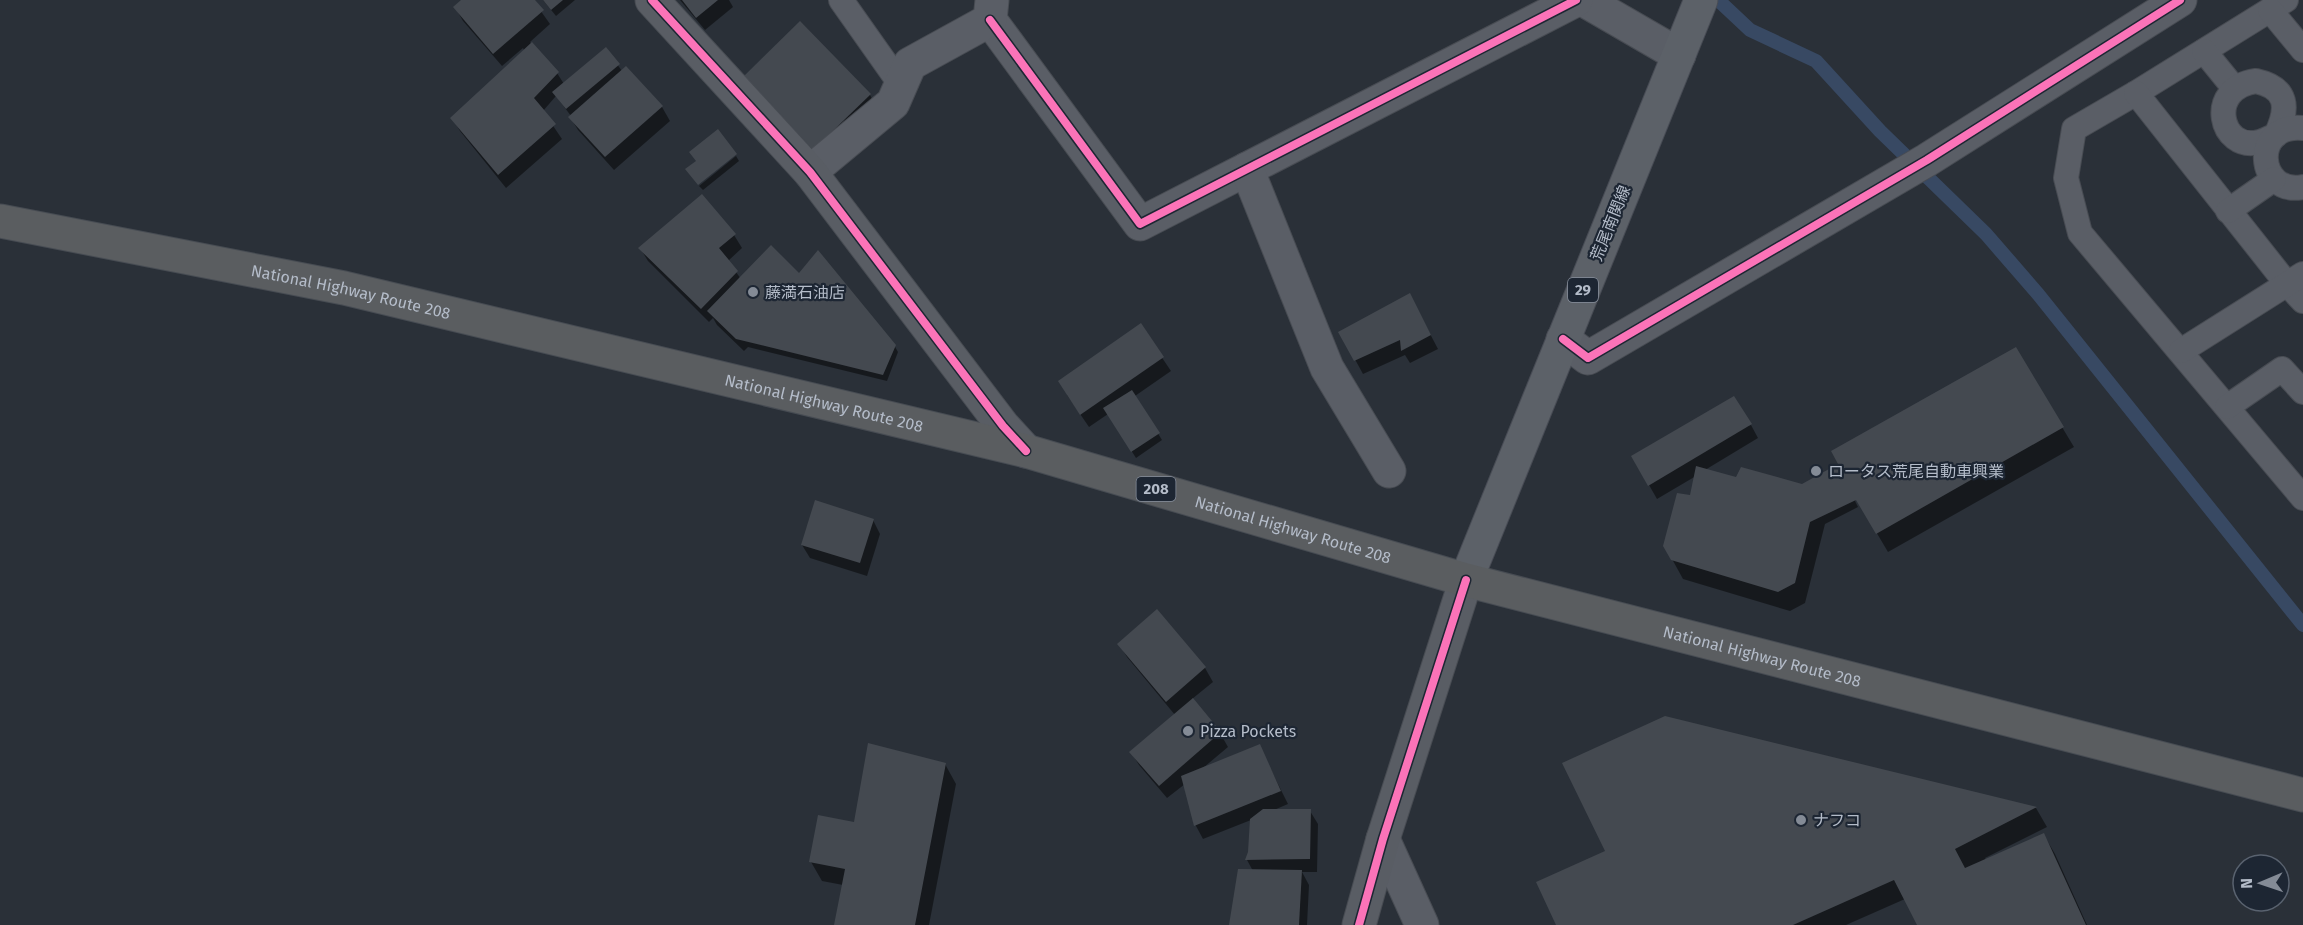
<svg xmlns="http://www.w3.org/2000/svg" width="2303" height="925" viewBox="0 0 2303 925" font-family="'Fira Sans','Noto Sans JP',sans-serif">
  <style>
    .shadow { fill: #0007 }
    .lines { fill: none; stroke-linecap: round; stroke-linejoin: round }
    .stream { stroke: #384963; stroke-width: 14 }
    .building { fill: #444950 }
    .lane-casing { stroke: #484c53; stroke-width: 26 }
    .street-casing { stroke: #484c53; stroke-width: 35 }
    .secondary-casing { stroke: #484c53; stroke-width: 35 }
    .primary-casing { stroke: #484c55; stroke-width: 35 }
    .highway-casing { stroke: #474c53; stroke-width: 35 }
    .lane { stroke: #5a5e66; stroke-width: 24 }
    .street { stroke: #5a5e66; stroke-width: 33 }
    .secondary { stroke: #595d64; stroke-width: 33 }
    .primary { stroke: #5c6168; stroke-width: 33 }
    .highway { stroke: #5a5d60; stroke-width: 33 }
    .cycleway-casing { stroke: #1d2633; stroke-width: 11 }
    .cycleway { stroke: #fb73b8; stroke-width: 8 }
    .poi-dot { fill: #848b96; stroke: #1d2633; stroke-width: 2 }
    .labels { text-anchor: middle; stroke-width: 4.5; stroke-linejoin: round; paint-order: stroke }
    .shield { fill: #1d2633; stroke: #878f9c; stroke-width: 1.5 }
    .shield-label { font-size: 15px; font-weight: bold; fill: #b4bcc9 }
    .street-label { font-size: 16px; fill: #b4bcc9; stroke: #1d2633 }
    .poi-label { font-size: 16px; fill: #b4bcc9; stroke: #1d2633; text-anchor: start }
  </style>
  <rect width="100%" height="100%" fill="#2a3038"/>
  <g class="shadow">
    <path d="M 463,0 L 533,0 L 550,24 L 530,42 L 557,73 L 564,84 L 606,49 L 622,71 L 626,68 L 662,107 L 670,121 L 614,170 L 578,130 L 570,117 L 571,116 L 556,96 L 543,111 L 562,139 L 506,188 L 460,131 L 452,118 L 524,50 L 523,48 L 502,66 L 463,21 L 455,7 Z"/>
    <path d="M 543,0 L 575,0 L 556,16 Z"/>
    <path d="M 680,0 L 729,0 L 733,7 L 705,30 Z"/>
    <path d="M 753,90 L 870,95 L 877,108 L 822,162 Z"/>
    <path d="M 736,156 L 739,161 L 703,190 L 699,186 Z"/>
    <path d="M 734,235 L 742,248 L 728,261 L 741,279 L 798,274 L 894,345 L 898,352 L 887,381 L 748,347 L 744,351 L 717,325 L 713,318 L 709,322 L 648,261 L 640,248 Z"/>
    <path d="M 1417,309 L 1438,349 L 1410,363 L 1405,355 L 1363,374 L 1340,332 Z"/>
    <path d="M 1140,325 L 1171,371 L 1135,396 L 1162,440 L 1136,458 L 1108,414 L 1089,427 L 1067,395 Z"/>
    <path d="M 2015,349 L 2074,447 L 1888,552 L 1840,471 L 1858,507 L 1825,524 L 1805,603 L 1790,611 L 1683,579 L 1672,559 L 1696,476 L 1657,499 L 1633,457 L 1751,425 L 1758,438 L 1705,470 L 1737,479 L 1803,486 L 1840,465 Z"/>
    <path d="M 873,520 L 880,534 L 867,576 L 810,558 L 802,545 Z"/>
    <path d="M 1157,612 L 1205,668 L 1213,682 L 1192,699 L 1220,733 L 1228,747 L 1203,768 L 1259,746 L 1288,804 L 1274,810 L 1310,811 L 1318,824 L 1317,872 L 1302,872 L 1309,885 L 1307,925 L 1231,925 L 1253,871 L 1247,860 L 1249,852 L 1251,820 L 1203,839 L 1196,826 L 1185,784 L 1167,798 L 1139,765 L 1131,752 L 1175,715 L 1127,657 L 1119,644 Z"/>
    <path d="M 1665,718 L 2036,808 L 2047,827 L 1985,858 L 1986,860 L 2044,835 L 2055,854 L 2087,925 L 1918,925 L 1905,899 L 1846,925 L 1558,925 L 1608,852 Z"/>
    <path d="M 945,764 L 956,784 L 929,925 L 835,925 L 843,885 L 822,881 L 811,862 L 855,823 Z"/>
  </g>
  <g class="lines">
    <path class="stream" d="M 1718,0 L 1750,30 L 1816,61 L 1880,131 L 1986,234 L 2038,294 L 2303,625"/>
  </g>
  <g class="building">
    <path d="M 461,0 L 535,0 L 544,10 L 493,54 L 453,7 Z"/>
    <path d="M 543,0 L 563,0 L 551,10 Z"/>
    <path d="M 682,0 L 718,0 L 696,18 Z"/>
    <path d="M 800,21 L 871,94 L 813,150 L 743,77 Z"/>
    <path d="M 532,42 L 559,72 L 534,98 L 556,124 L 498,175 L 450,118 Z"/>
    <path d="M 606,47 L 620,64 L 566,109 L 552,92 Z"/>
    <path d="M 626,66 L 663,106 L 605,157 L 568,117 Z"/>
    <path d="M 718,129 L 737,154 L 698,185 L 685,169 L 696,161 L 689,152 Z"/>
    <path d="M 702,194 L 736,234 L 719,248 L 738,271 L 701,309 L 638,248 Z"/>
    <path d="M 771,245 L 799,273 L 818,250 L 896,345 L 883,375 L 736,339 L 707,311 Z"/>
    <path d="M 1410,293 L 1431,335 L 1401,351 L 1400,340 L 1354,361 L 1338,332 Z"/>
    <path d="M 1141,323 L 1164,357 L 1080,415 L 1058,381 Z"/>
    <path d="M 2016,347 L 2064,427 L 1876,534 L 1856,500 L 1810,522 L 1795,583 L 1778,592 L 1671,560 L 1663,546 L 1677,493 L 1690,495 L 1696,466 L 1736,477 L 1741,467 L 1802,484 L 1838,464 L 1831,451 Z"/>
    <path d="M 1132,390 L 1160,433 L 1131,452 L 1103,408 Z"/>
    <path d="M 1734,396 L 1752,424 L 1648,486 L 1631,456 Z"/>
    <path d="M 815,500 L 874,519 L 860,563 L 801,545 Z"/>
    <path d="M 1157,609 L 1206,667 L 1166,702 L 1117,644 Z"/>
    <path d="M 1193,698 L 1221,732 L 1159,786 L 1129,752 Z"/>
    <path d="M 1665,716 L 2037,807 L 1955,849 L 1965,868 L 2044,833 L 2086,925 L 1917,925 L 1894,880 L 1793,925 L 1556,925 L 1536,882 L 1605,851 L 1562,763 Z"/>
    <path d="M 868,743 L 946,763 L 915,925 L 834,925 L 845,869 L 809,862 L 818,815 L 854,822 Z"/>
    <path d="M 1260,744 L 1281,791 L 1194,826 L 1181,776 Z"/>
    <path d="M 1263,809 L 1311,809 L 1310,859 L 1245,860 L 1248,852 L 1250,819 Z"/>
    <path d="M 1238,869 L 1302,870 L 1299,925 L 1229,925 Z"/>
  </g>
  <g class="lines">
    <defs>
      <g id="lane">
        <path d="M 841,0 L 901,85"/>
        <path d="M 2286,0 L 2136,93 L 2074,129 L 2066,178 L 2080,233 L 2303,498"/>
        <path d="M 2270,10 L 2303,50"/>
        <path d="M 2204,51 L 2234,88"/>
        <path d="M 2256,81 C 2288,88 2289,108 2276,135 C 2271,137 2265,141 2259,142 C 2220,152 2205,88 2256,81 Z"/>
        <path d="M 2136,93 L 2287,284 L 2303,301"/>
        <path d="M 2303,128 C 2250,123 2257,196 2303,187"/>
        <path d="M 2228,211 L 2274,179"/>
        <path d="M 2181,351 L 2303,274"/>
        <path d="M 2227,407 L 2282,369 L 2303,392"/>
      </g>
      <g id="street">
        <path d="M 1584,0 L 1679,55"/>
        <path d="M 990,20 L 1140,224 L 1576,0"/>
        <path d="M 1247,169 L 1327,368 L 1389,471"/>
        <path d="M 810,172 L 893,103 L 910,64 L 990,20 L 992,0"/>
        <path d="M 1563,339 L 1588,358 L 1927,160 L 2180,0"/>
        <path d="M 1383,839 L 1422,925"/>
      </g>
      <g id="secondary">
        <path d="M 652,0 L 810,172 L 1003,426 L 1026,451"/>
        <path d="M 1359,925 L 1383,839 L 1466,580"/>
      </g>
      <path id="primary" d="M 1466,580 L 1701,0"/>
      <g id="highway">
        <path id="s1" d="M 0,221 L 344,288 L 1026,451 L 1466,580 L 2303,795"/>
      </g>
    </defs>
    <use href="#lane" class="lane-casing"/>
    <use href="#street" class="street-casing"/>
    <use href="#secondary" class="secondary-casing"/>
    <use href="#primary" class="primary-casing"/>
    <use href="#highway" class="highway-casing"/>
    <use href="#lane" class="lane"/>
    <use href="#street" class="street"/>
    <use href="#secondary" class="secondary"/>
    <use href="#primary" class="primary"/>
    <use href="#highway" class="highway"/>
    <defs>
      <g id="cycleway">
        <path d="M 652,0 L 810,172 L 1003,426 L 1026,451"/>
        <path d="M 990,20 L 1140,224 L 1576,0"/>
        <path d="M 1563,339 L 1588,358 L 1927,160 L 2180,0"/>
        <path d="M 1359,925 L 1383,839 L 1466,580"/>
      </g>
    </defs>
    <use href="#cycleway" class="cycleway-casing"/>
    <use href="#cycleway" class="cycleway"/>
  </g>
  <g class="poi-dot">
    <circle cx="753" cy="292" r="6"/>
    <circle cx="1816" cy="471" r="6"/>
    <circle cx="1188" cy="731" r="6"/>
    <circle cx="1801" cy="820" r="6"/>
  </g>
  <g class="labels">
    <g class="shield">
      <rect x="1568" y="278" width="30" height="24" rx="4.5"/>
      <rect x="1136.5" y="477" width="39" height="24" rx="4.5"/>
    </g>
    <g class="shield-label">
      <text x="1583" y="295">29</text>
      <text x="1156" y="494">208</text>
    </g>
    <g class="street-label">
      <text transform="translate(1610 223) rotate(-68)" y="6">荒尾南関線</text>
      <text dy="6" stroke="none"><textPath href="#s1" startOffset="358">National Highway Route 208</textPath></text>
      <text dy="6" stroke="none"><textPath href="#s1" startOffset="844">National Highway Route 208</textPath></text>
      <text dy="6" stroke="none"><textPath href="#s1" startOffset="1330">National Highway Route 208</textPath></text>
      <text dy="6" stroke="none"><textPath href="#s1" startOffset="1816">National Highway Route 208</textPath></text>
    </g>
    <g class="poi-label">
      <text x="765" y="298">藤満石油店</text>
      <text x="1828" y="477">ロータス荒尾自動車興業</text>
      <text x="1200" y="737">Pizza Pockets</text>
      <text x="1813" y="826">ナフコ</text>
    </g>
  </g>
  <g transform="translate(2261 883) rotate(268)"><circle r="28" fill="#1d2633" stroke="#59626f" stroke-width="1.5"/>
  <path d="M0-4.5L10 22L0 15L-10 22Z" fill="#848b96"/>
  <text y="-9" font-size="16" font-weight="bold" text-anchor="middle" fill="#b4bcc9">N</text>
  </g>
</svg>
